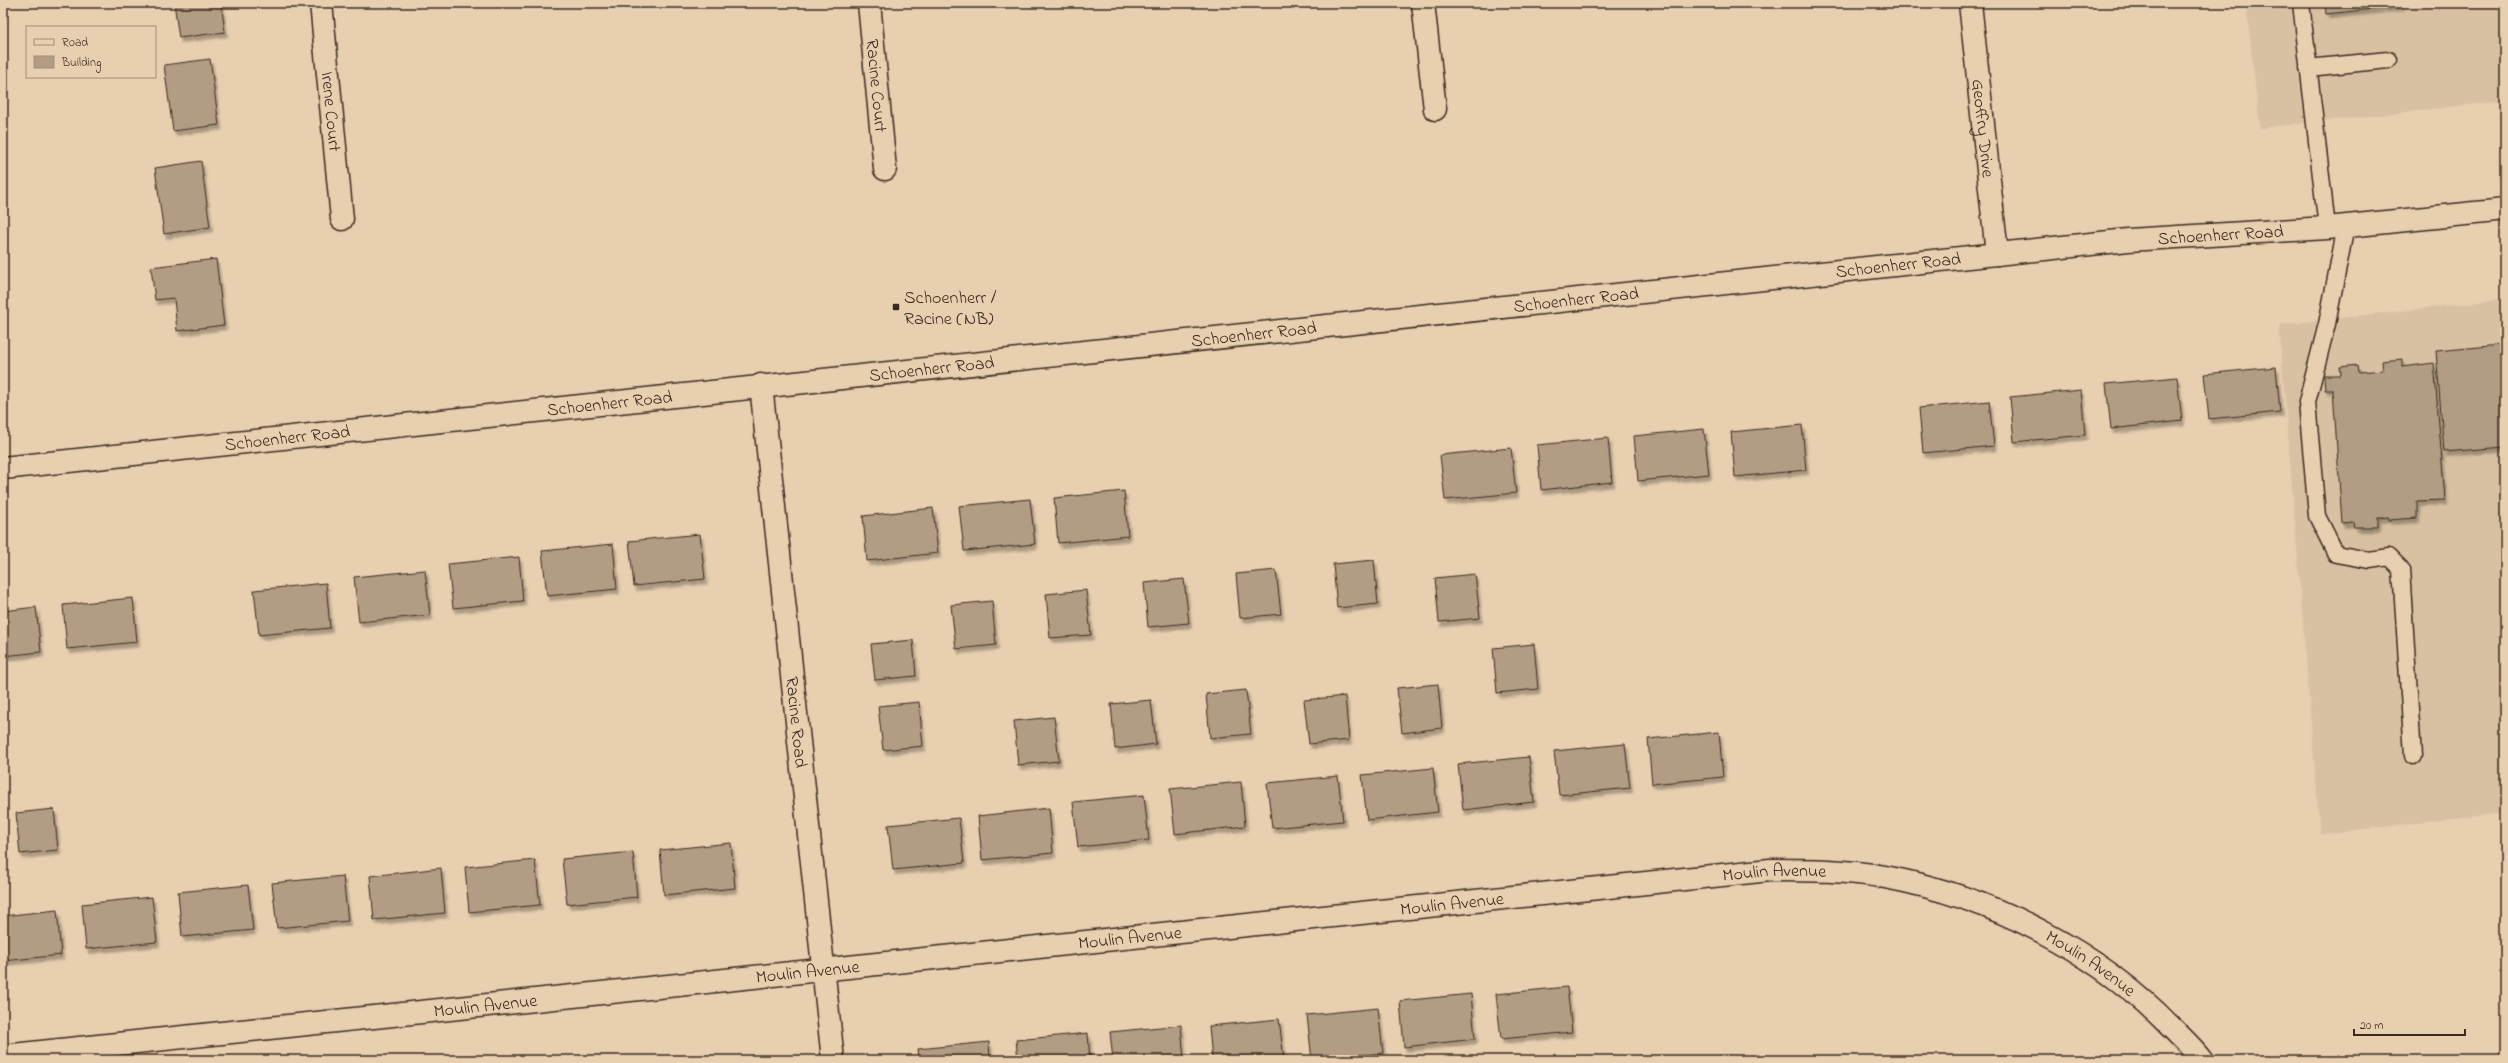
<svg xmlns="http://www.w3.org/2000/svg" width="2508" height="1063" viewBox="0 0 2508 1063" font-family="'Indie Flower',sans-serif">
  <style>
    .built { fill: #d8c0a2 }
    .building { fill: #b29c83; stroke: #3b2a1e; filter: url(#shadow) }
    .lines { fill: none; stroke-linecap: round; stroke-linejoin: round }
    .service-casing { stroke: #3b2a1e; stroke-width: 19 }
    .minor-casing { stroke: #3b2a1e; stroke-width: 25 }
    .secondary-casing { stroke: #3b2a1e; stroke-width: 25 }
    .service { stroke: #e8cfb0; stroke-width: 16 }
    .minor { stroke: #e8cfb0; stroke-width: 22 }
    .secondary { stroke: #e8cfb0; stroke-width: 22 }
    .poi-dot { fill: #3b2a1e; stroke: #e8cfb0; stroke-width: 1.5 }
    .labels { text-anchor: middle; stroke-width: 4; stroke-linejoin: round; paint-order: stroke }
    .street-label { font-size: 18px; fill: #3b2a1e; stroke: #e8cfb0 }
    .poi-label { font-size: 18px; fill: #3b2a1e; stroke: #e8cfb0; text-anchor: start }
  </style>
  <defs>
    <filter id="shadow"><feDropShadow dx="2.5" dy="4.5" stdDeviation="1" flood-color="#0004"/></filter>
  </defs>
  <rect width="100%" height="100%" fill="#e8cfb0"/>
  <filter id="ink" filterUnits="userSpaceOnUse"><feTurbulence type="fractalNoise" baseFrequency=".025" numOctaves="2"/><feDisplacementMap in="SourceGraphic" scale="8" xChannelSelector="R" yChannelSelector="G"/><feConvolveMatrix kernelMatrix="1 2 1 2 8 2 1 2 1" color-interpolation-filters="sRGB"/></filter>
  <g filter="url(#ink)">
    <g class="built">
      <path d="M 2246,3 L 2505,3 L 2505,101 L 2260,128 Z"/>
      <path d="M 2505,299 L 2505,813 L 2320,834 L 2279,325 Z"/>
    </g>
    <g class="building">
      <path d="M 174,3 L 221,3 L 225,32 L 179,38 Z"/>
      <path d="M 2325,3 L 2400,3 L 2401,6 L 2326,14 Z"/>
      <path d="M 210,59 L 219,125 L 173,131 L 164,65 Z"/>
      <path d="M 201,161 L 210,227 L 164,234 L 155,168 Z"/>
      <path d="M 216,259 L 224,325 L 177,331 L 174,298 L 155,300 L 151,267 Z"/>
      <path d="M 2501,345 L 2505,397 L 2505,447 L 2444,452 L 2436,351 Z"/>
      <path d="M 2402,359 L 2402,367 L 2434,363 L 2445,500 L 2417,501 L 2417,518 L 2388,520 L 2388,517 L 2378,518 L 2378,527 L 2354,527 L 2353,522 L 2342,523 L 2333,390 L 2325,390 L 2324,375 L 2341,375 L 2340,367 L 2358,365 L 2359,372 L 2383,370 L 2382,361 Z"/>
      <path d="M 2276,367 L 2280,412 L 2209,419 L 2204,374 Z"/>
      <path d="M 2177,377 L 2182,421 L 2111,429 L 2106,384 Z"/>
      <path d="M 2081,390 L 2085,435 L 2014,442 L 2010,397 Z"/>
      <path d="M 1989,401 L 1994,446 L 1923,453 L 1919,408 Z"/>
      <path d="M 1802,425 L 1806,470 L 1735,477 L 1731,432 Z"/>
      <path d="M 1704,429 L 1709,474 L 1638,481 L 1634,436 Z"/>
      <path d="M 1608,438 L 1612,482 L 1541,490 L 1537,445 Z"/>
      <path d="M 1511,448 L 1516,493 L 1445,500 L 1440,455 Z"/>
      <path d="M 1124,491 L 1128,536 L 1058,543 L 1054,498 Z"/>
      <path d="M 1030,499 L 1035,544 L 964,551 L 959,506 Z"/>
      <path d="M 933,508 L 938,553 L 867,561 L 863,516 Z"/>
      <path d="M 700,534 L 705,579 L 634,586 L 629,541 Z"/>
      <path d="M 613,544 L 617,589 L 547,596 L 542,551 Z"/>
      <path d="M 519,557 L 523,601 L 453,608 L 448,564 Z"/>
      <path d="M 1374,560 L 1378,604 L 1337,608 L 1333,564 Z"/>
      <path d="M 425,570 L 430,615 L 359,622 L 354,577 Z"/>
      <path d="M 1276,570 L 1281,614 L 1240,618 L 1236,574 Z"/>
      <path d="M 1475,574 L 1480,618 L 1439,622 L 1435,578 Z"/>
      <path d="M 1184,579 L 1189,623 L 1148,627 L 1144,583 Z"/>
      <path d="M 326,583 L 330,628 L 259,635 L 254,590 Z"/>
      <path d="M 1086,590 L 1091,635 L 1050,638 L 1046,594 Z"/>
      <path d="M 133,598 L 137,642 L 67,649 L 63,605 Z"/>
      <path d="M 992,601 L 996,645 L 956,649 L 951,605 Z"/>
      <path d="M 36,607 L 41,652 L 3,656 L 3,611 Z"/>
      <path d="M 913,640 L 916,676 L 875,680 L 871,644 Z"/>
      <path d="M 1534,644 L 1538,689 L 1497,693 L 1493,648 Z"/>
      <path d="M 1438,684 L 1442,728 L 1402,733 L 1397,688 Z"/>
      <path d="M 1246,690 L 1251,734 L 1210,738 L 1206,694 Z"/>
      <path d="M 1345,696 L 1349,740 L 1309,744 L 1304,700 Z"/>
      <path d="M 1151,700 L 1156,744 L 1115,749 L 1111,704 Z"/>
      <path d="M 919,702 L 923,746 L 883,750 L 878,706 Z"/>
      <path d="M 1054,717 L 1059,761 L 1018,765 L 1014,721 Z"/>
      <path d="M 1719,732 L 1723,777 L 1652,784 L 1648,739 Z"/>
      <path d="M 1625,744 L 1630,788 L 1559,795 L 1554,751 Z"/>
      <path d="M 1529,757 L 1534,802 L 1463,810 L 1458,764 Z"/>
      <path d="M 1433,768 L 1438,812 L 1367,820 L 1362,775 Z"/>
      <path d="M 1338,776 L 1343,821 L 1272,828 L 1267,783 Z"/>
      <path d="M 1241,782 L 1245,826 L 1175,834 L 1170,789 Z"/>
      <path d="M 1144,795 L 1149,840 L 1078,847 L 1073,802 Z"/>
      <path d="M 1049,808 L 1053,853 L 982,860 L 978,816 Z"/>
      <path d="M 54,809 L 58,850 L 20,854 L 16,813 Z"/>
      <path d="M 959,818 L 964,863 L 893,870 L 888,825 Z"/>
      <path d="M 731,843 L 735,888 L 664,895 L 660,850 Z"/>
      <path d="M 633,852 L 637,897 L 567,904 L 562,859 Z"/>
      <path d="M 535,860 L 540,905 L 469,912 L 465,867 Z"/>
      <path d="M 441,868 L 445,913 L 374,920 L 370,876 Z"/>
      <path d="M 343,876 L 348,921 L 277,928 L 272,883 Z"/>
      <path d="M 248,885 L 253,930 L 182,937 L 178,892 Z"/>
      <path d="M 152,897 L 157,942 L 86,949 L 82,904 Z"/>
      <path d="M 57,910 L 61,955 L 3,961 L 3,916 Z"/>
      <path d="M 1567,987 L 1572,1032 L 1501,1039 L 1496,994 Z"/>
      <path d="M 1471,994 L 1475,1039 L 1404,1047 L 1400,1001 Z"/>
      <path d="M 1378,1008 L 1383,1053 L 1312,1060 L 1307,1015 Z"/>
      <path d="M 1279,1019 L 1284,1060 L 1212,1060 L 1209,1026 Z"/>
      <path d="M 1181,1025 L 1184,1060 L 1113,1060 L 1110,1032 Z"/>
      <path d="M 1088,1033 L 1090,1060 L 1018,1060 L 1016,1040 Z"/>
      <path d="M 989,1042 L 990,1060 L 919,1060 L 918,1049 Z"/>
    </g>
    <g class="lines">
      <defs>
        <g id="service">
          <path d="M 2301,3 L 2327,228"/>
          <path d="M 2308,68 L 2388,60"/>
          <path d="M 2346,226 L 2327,324 L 2307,402 L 2317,516 L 2336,554 L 2369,560 L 2389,557 L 2401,569 L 2413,756"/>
        </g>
        <g id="minor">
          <path id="s1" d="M 321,3 L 342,219"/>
          <path id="s2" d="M 869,3 L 885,169"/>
          <path d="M 1423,3 L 1435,109"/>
          <path id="s3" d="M 1970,3 L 1997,254"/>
          <path id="s4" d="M 761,385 L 833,1060"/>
          <path id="s5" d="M 3,1056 L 1770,870 C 1809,870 1847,870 1885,877 C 1992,897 2098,951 2173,1029 C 2183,1039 2194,1049 2202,1060"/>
        </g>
        <g id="secondary">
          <path id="s6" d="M 3,468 L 2128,240 L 2327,228 L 2505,210"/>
        </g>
      </defs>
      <use href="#service" class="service-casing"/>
      <use href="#minor" class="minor-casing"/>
      <use href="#secondary" class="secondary-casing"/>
      <use href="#service" class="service"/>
      <use href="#minor" class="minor"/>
      <use href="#secondary" class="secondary"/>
    </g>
  </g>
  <rect class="poi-dot" x="892" y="303" width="8" height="8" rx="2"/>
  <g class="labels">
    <g class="street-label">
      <text dy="6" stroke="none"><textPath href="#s2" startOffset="83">Racine Court</textPath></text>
      <text dy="6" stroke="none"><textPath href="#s1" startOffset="109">Irene Court</textPath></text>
      <text dy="6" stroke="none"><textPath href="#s3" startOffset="126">Geoffry Drive</textPath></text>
      <text dy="6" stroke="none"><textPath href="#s6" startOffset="2230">Schoenherr Road</textPath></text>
      <text dy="6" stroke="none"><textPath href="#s6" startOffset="1906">Schoenherr Road</textPath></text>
      <text dy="6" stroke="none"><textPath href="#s6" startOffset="1582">Schoenherr Road</textPath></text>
      <text dy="6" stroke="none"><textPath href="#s6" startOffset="1258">Schoenherr Road</textPath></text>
      <text dy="6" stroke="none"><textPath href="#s6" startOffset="934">Schoenherr Road</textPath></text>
      <text dy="6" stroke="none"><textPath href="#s6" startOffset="610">Schoenherr Road</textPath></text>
      <text dy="6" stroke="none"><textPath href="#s6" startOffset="286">Schoenherr Road</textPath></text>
      <text dy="6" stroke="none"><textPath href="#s4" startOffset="339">Racine Road</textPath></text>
      <text dy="6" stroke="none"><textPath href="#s5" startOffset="1781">Moulin Avenue</textPath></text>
      <text dy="6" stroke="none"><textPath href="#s5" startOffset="1457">Moulin Avenue</textPath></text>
      <text dy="6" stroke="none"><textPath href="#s5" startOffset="1133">Moulin Avenue</textPath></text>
      <text dy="6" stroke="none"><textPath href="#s5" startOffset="2117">Moulin Avenue</textPath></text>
      <text dy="6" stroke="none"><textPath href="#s5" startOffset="809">Moulin Avenue</textPath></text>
      <text dy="6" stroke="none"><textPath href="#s5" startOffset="485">Moulin Avenue</textPath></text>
    </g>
    <g class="poi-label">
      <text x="904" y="303">Schoenherr /<tspan x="904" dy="21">Racine (NB)</tspan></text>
    </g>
  </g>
  <rect width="2508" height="1063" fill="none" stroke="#e8cfb0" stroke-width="16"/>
  <rect x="8" y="8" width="2492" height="1047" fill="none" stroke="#3b2a1e" stroke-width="1.5" filter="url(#ink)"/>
  <rect x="26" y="26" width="130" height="52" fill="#e8cfb0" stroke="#a38d76"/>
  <rect x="34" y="39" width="20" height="6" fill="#e8cfb0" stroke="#a38d76"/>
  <text x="62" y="46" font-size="12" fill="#3b2a1e">Road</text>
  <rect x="34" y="56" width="20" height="12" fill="#b29c83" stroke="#a38d76"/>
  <text x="62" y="66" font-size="12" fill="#3b2a1e">Building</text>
  <path d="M2354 1029v6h111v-6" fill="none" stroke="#3b2a1e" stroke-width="2"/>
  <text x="2360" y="1029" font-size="12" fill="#3b2a1e" stroke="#e8cfb0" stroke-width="3" paint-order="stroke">20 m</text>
</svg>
